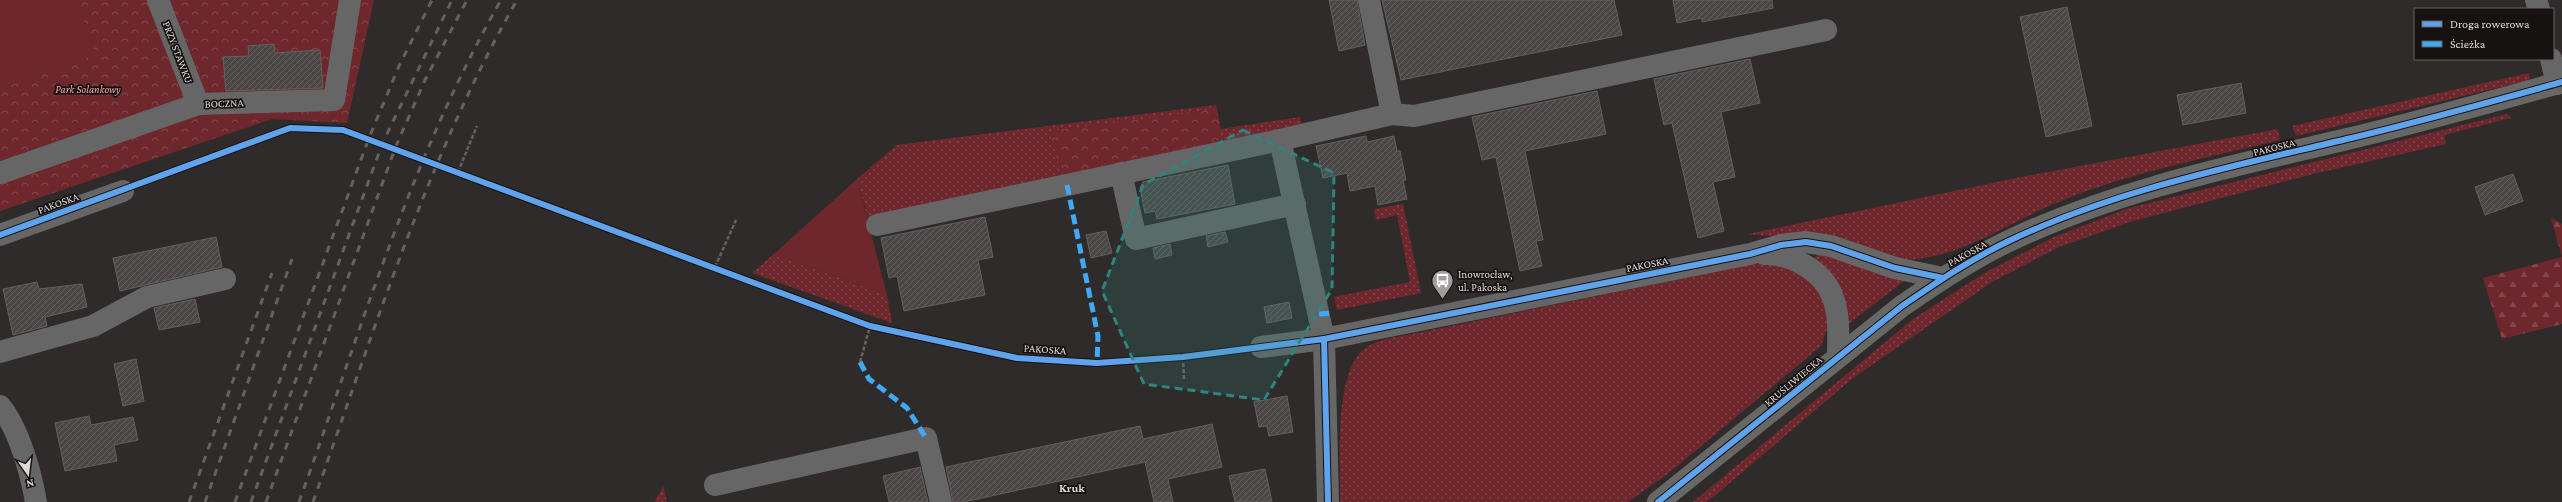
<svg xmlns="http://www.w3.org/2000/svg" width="2562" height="502" viewBox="0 0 2562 502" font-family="'Crimson Pro',serif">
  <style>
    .grass { fill: url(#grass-dots) }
    .forest { fill: url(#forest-firs) }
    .park { fill: url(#park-crowns) }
    .garden { fill: #6f272e }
    .building { fill: url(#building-hatch); stroke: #645f5f }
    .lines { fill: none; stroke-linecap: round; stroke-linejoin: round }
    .path { stroke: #646363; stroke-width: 2.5; stroke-dasharray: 4 2; stroke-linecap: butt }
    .minor { stroke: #666; stroke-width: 22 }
    .major { stroke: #676766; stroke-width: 22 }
    .rail { stroke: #636262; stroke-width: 3; stroke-dasharray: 7 7; stroke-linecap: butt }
    .quiet { stroke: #3fa9f5; stroke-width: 5; stroke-dasharray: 10 5; stroke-linecap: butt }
    .cycleway-casing { stroke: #171212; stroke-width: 8 }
    .cycleway { stroke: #60a3ed; stroke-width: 6 }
    .marked { fill: #2e857e; fill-opacity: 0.2; stroke: #2e857e; stroke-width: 3; stroke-dasharray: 8 5; stroke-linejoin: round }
    .labels { text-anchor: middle; stroke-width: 3.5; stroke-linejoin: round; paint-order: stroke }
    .street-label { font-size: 11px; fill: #dfd8d7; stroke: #171212 }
    .park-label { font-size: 11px; font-style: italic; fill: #f7aaaa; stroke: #171212 }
    .poi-label { font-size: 11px; fill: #dfd8d7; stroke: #171212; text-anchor: start }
    .neighbourhood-label { font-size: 12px; font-weight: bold; fill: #dfd8d7; stroke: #171212 }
  </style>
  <defs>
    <pattern id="grass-dots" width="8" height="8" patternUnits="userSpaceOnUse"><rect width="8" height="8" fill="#6f272e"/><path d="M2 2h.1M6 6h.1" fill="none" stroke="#83464c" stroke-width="1.8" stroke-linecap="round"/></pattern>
    <pattern id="forest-firs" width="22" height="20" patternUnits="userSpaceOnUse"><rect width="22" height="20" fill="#6f272e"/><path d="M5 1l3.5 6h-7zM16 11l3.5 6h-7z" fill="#83464c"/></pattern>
    <pattern id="park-crowns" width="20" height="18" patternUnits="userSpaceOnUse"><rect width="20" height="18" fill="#6f272e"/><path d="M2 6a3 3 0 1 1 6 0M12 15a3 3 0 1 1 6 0" fill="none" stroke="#83464c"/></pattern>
    <pattern id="building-hatch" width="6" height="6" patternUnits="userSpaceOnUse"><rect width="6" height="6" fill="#4b4747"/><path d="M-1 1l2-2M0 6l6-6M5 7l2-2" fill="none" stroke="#646161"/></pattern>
  </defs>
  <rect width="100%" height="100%" fill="#302b2b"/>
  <g class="grass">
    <path d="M 2529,73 L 2530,80 L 2296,136 L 2292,126 Z"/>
    <path d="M 1216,105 L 1221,129 L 1300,117 L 1302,127 L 868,219 L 857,179 L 897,145 Z"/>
    <path d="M 2507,114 L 2511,118 L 2444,135 L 2446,144 L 2313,174 L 2133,221 L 2059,247 L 1992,282 L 1853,378 L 1712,498 L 1706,502 L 1693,502 L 1913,319 L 1986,272 L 2054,237 L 2129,208 Z"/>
    <path d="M 2278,129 L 2280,140 C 2207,158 2131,172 2061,201 C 2008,222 1966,256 1908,260 L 1780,237 L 1748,234 L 2026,176 Z"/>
    <path d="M 1403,204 L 1421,293 L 1337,310 L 1334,297 L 1410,282 L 1397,215 L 1376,220 L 1374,209 Z"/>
    <path d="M 1820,252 L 1908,278 L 1847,325 L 1812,260 Z"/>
    <path d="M 774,254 L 887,295 L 892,323 L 752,273 Z"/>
    <path d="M 1764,262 L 1791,266 L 1814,284 L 1824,302 L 1828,326 L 1821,346 L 1670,472 L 1628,502 L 1340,502 C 1341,463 1333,377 1363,350 C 1376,339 1395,337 1412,334 Z"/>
    <path d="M 663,486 L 667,502 L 655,502 Z"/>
  </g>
  <path class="forest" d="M 2551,218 L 2562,224 L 2562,324 L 2502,339 L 2483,278 L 2562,257 Z"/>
  <g class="park">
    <path d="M 0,0 L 374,0 L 347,123 L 272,119 L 0,211 Z"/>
    <path d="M 1215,109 L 1221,140 L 1061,174 L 1050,131 Z"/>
  </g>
  <g class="garden">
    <path d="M 0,0 L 76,0 L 96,55 L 0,89 Z"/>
    <path d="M 857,179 L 887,295 L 774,254 Z"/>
  </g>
  <g class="building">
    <path d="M 1329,0 L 1357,0 L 1365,45 L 1339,51 Z"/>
    <path d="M 1382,0 L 1614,0 L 1622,35 L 1401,80 Z"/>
    <path d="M 1673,0 L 1772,0 L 1773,8 L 1702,22 L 1702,18 L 1677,23 Z"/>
    <path d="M 2067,7 L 2092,126 L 2046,137 L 2020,17 Z"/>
    <path d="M 274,44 L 275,53 L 320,50 L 323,88 L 226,91 L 223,57 L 249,56 L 248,46 Z"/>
    <path d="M 1750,59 L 1760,103 L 1721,112 L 1735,177 L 1713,182 L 1724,231 L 1698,238 L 1672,123 L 1664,125 L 1654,79 Z"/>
    <path d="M 2241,83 L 2246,113 L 2183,125 L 2177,95 Z"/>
    <path d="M 1597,91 L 1606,134 L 1525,151 L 1543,240 L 1536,241 L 1542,266 L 1520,271 L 1496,157 L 1482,160 L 1472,117 Z"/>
    <path d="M 1366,136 L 1367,142 L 1394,136 L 1397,151 L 1400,151 L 1406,180 L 1403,180 L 1407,199 L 1378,205 L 1375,186 L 1350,191 L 1347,173 L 1323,178 L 1316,146 Z"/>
    <path d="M 1228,165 L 1235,204 L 1157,219 L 1155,211 L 1145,213 L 1140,188 L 1143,182 Z"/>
    <path d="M 2513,174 L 2523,201 L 2485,215 L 2475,187 Z"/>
    <path d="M 985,217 L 993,257 L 978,260 L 985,295 L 904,311 L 897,276 L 889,278 L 881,238 Z"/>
    <path d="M 1106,231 L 1112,253 L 1091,258 L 1086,235 Z"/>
    <path d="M 1225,232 L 1228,242 L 1208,247 L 1206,236 Z"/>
    <path d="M 216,237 L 222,267 L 120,291 L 113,258 Z"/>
    <path d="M 1170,244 L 1172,255 L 1155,259 L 1153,248 Z"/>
    <path d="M 37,282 L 39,289 L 82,284 L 87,307 L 45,317 L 47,326 L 13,335 L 3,289 Z"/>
    <path d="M 195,299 L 200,322 L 159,330 L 154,308 Z"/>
    <path d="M 1289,302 L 1292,318 L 1267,323 L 1264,307 Z"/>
    <path d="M 136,359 L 144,401 L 123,406 L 114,364 Z"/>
    <path d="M 1287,396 L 1293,432 L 1269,436 L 1267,426 L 1259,427 L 1254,402 Z"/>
    <path d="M 89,416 L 91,425 L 133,417 L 138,440 L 114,445 L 117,461 L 65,471 L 55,423 Z"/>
    <path d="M 1212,424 L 1222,467 L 1168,479 L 1173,502 L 1154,502 L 1145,462 L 964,502 L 953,502 L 946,467 L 1140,426 L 1143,439 Z"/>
    <path d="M 920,467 L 928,502 L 889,502 L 883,476 Z"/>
    <path d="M 1265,469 L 1272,502 L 1235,502 L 1229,476 Z"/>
  </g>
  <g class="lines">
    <g class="path">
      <path d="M 458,172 L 477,126"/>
      <path d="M 715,267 L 736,220"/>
      <path d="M 1183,357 L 1184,380"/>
      <path d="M 860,362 L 870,326"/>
    </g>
    <g class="minor">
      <path d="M 158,0 L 198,104"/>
      <path d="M 2536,0 L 2539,9"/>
      <path d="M 2551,59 L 2557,84"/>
      <path d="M 1392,114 L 1414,116 L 1826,30"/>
      <path d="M 1280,140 L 1392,114 L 1369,0"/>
      <path d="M 0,173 L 198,104 L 334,100 L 350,0"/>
      <path d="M 1121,173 L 1136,239 L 1295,204"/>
      <path d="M 877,225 L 1280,140 L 1324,339 L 1328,502"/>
      <path d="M 0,235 L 123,191"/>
      <path d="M 1764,254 C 1791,253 1824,271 1833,298 C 1840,316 1838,338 1838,357"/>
      <path d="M 1261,347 L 1324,339 L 1750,254 L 1781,245 L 1806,242 L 1831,246 L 1895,268 L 1943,278"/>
      <path d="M 0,352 L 93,326 L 147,297 L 225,279"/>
      <path d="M 0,406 C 19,429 31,473 36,502"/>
      <path d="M 715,485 L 926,438 L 941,502"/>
    </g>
    <path class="major" d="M 1658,502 L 1902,306 C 1937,282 1974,257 2013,239 C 2120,189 2234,166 2347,139 C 2419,122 2490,102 2562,82"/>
    <g class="rail">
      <path d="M 189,502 L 272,273"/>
      <path d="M 205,502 L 292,259"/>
      <path d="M 235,502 L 369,138 L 399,66 L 432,0"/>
      <path d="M 251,502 L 383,142 L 452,0"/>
      <path d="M 266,502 L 396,146 L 425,80 L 467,0"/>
      <path d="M 299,502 C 360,333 411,157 501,0"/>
      <path d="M 313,502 C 374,332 427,158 517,0"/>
    </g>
    <g class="quiet">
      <path d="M 1067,185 L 1098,336 L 1097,363"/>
      <path d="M 1319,314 L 1332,313"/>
      <path d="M 860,362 L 869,379 L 907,408 L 926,438"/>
    </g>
    <defs>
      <g id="cycleway">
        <path d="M 0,235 L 290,128 L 343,130 L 870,326 L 1017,358 L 1097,363 L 1183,357 L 1324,339 L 1750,254 L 1781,245 L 1806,242 L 1831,246 L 1895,268 L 1943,278"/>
        <path d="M 1324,339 L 1328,502"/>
        <path d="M 1658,502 L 1902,306 C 1937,282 1974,257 2013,239 C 2120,189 2234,166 2347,139 C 2419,122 2490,102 2562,82"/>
      </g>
    </defs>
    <use href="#cycleway" class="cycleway-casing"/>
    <use href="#cycleway" class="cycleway"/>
  </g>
  <path class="marked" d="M 1243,130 L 1334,173 L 1332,289 L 1264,400 L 1144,384 L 1102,291 L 1143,185 Z"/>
  <defs>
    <symbol id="bus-pin" viewBox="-11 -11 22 30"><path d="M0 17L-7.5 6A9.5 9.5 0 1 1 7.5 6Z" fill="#a29b9b" stroke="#171212"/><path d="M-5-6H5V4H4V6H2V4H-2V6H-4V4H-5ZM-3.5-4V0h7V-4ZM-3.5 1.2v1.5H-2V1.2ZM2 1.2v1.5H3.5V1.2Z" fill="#fff"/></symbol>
  </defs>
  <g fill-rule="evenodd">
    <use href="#bus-pin" x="1430" y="268" width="25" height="34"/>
  </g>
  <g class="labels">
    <g class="street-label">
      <text transform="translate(178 52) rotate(69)" y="4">PRZY STAWKU</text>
      <text transform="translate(224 103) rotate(-2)" y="4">BOCZNA</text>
      <text transform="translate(2274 147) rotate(-14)" y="4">PAKOSKA</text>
      <text transform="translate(58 203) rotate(-20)" y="4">PAKOSKA</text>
      <text transform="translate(1967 253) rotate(-29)" y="4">PAKOSKA</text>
      <text transform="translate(1647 264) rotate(-11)" y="4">PAKOSKA</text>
      <text transform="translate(1045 349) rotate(4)" y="4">PAKOSKA</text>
      <text transform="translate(1793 381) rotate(-40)" y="4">KRUŚLIWIECKA</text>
    </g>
    <g class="park-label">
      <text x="88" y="93">Park Solankowy</text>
    </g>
    <g class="poi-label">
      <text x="1458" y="278">Inowrocław,<tspan x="1458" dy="13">ul. Pakoska</tspan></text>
    </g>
    <g class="neighbourhood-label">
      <text x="1072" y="492">Kruk</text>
    </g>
  </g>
  <rect x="2414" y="8" width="140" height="52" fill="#171212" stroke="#676161"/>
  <rect x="2422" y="21" width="20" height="6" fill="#60a3ed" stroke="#676161"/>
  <text x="2450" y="28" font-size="12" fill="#dfd8d7">Droga rowerowa</text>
  <rect x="2422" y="41" width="20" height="6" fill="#3fa9f5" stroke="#676161"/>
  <text x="2450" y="48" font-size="12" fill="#dfd8d7">Ścieżka</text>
  <g transform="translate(28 474) rotate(166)" stroke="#171212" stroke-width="3" paint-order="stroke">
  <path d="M0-3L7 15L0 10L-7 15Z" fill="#dfd8d7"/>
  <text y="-6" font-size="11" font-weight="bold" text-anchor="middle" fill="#dfd8d7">N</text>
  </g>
</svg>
